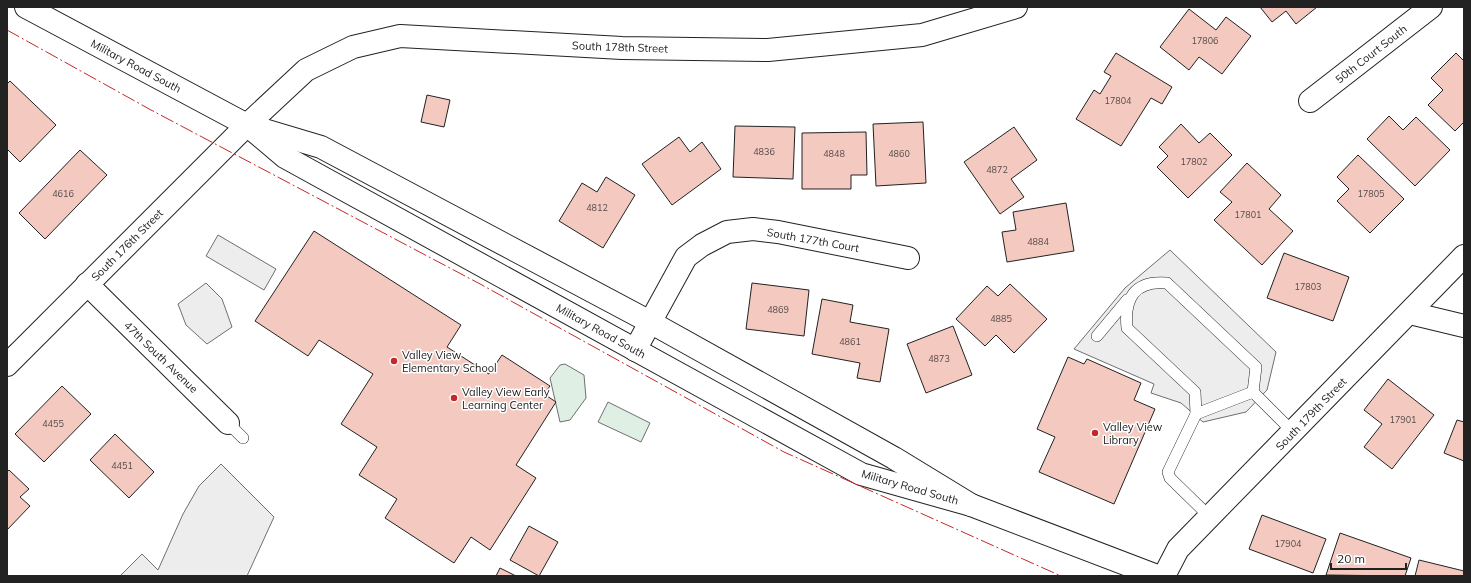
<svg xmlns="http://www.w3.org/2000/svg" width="1471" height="583" viewBox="0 0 1471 583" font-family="Mulish,sans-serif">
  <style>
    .green { fill: #e0efe3; stroke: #6f6f6f }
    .parking { fill: #ededed; stroke: #6f6f6f }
    .building { fill: #f3c9c0; stroke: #222 }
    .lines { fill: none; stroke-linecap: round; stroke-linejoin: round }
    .service-casing { stroke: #222; stroke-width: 12 }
    .minor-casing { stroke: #222; stroke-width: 24 }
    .tertiary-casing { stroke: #222; stroke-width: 24 }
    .secondary-casing { stroke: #222; stroke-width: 24 }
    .service { stroke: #fff; stroke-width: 11 }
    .minor { stroke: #fff; stroke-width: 22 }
    .tertiary { stroke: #fff; stroke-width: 22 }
    .secondary { stroke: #fff; stroke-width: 22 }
    .power { stroke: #c62828; stroke-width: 1; stroke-dasharray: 14 3 2 3; stroke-linecap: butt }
    .poi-dot { fill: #c62828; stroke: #fff; stroke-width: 1.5 }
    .labels { text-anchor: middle; stroke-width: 3; stroke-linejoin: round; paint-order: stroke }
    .number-label { font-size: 9px; fill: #564c4a }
    .street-label { font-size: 11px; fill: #222; stroke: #fff }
    .poi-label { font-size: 11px; fill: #222; stroke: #fff; text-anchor: start }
  </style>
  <rect width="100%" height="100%" fill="#fff"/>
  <g class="green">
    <path d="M 565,364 L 584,375 L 586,398 L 570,420 L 560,422 L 550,378 L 560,365 Z"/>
    <path d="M 608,402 L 650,423 L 641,442 L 598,422 Z"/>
  </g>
  <g class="parking">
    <path d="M 218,235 L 276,269 L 264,290 L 206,256 Z"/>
    <path d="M 1170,250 L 1276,352 L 1267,390 L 1246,412 L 1203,422 L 1181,403 L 1151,393 L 1154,384 L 1074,349 L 1125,288 Z"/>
    <path d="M 206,283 L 222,299 L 232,327 L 207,344 L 186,325 L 178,304 Z"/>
    <path d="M 221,464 L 274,517 L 247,576 L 120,576 L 142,554 L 158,570 L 183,514 L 199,486 Z"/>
  </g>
  <g class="building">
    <path d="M 1260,7 L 1317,7 L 1296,24 L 1286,11 L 1272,22 Z"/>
    <path d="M 1189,9 L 1216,30 L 1226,17 L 1251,36 L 1222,74 L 1199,57 L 1189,70 L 1160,47 Z"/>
    <path d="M 1116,53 L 1172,87 L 1162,104 L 1151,98 L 1121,146 L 1076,119 L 1094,90 L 1100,94 L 1111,76 L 1104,72 Z"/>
    <path d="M 1456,53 L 1464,61 L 1464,122 L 1455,131 L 1428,105 L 1443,90 L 1431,78 Z"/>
    <path d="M 10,81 L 56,125 L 20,162 L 7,149 L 7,84 Z"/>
    <path d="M 427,95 L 450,100 L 444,127 L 421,122 Z"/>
    <path d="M 1389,116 L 1403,130 L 1416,117 L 1450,150 L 1415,186 L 1367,139 Z"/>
    <path d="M 923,122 L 926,183 L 876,186 L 873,124 Z"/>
    <path d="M 1181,124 L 1199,143 L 1210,133 L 1232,155 L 1188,198 L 1157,167 L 1168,156 L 1159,147 Z"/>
    <path d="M 735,126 L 795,127 L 793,179 L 733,177 Z"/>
    <path d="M 1014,127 L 1037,160 L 1011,179 L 1024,197 L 1000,214 L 964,162 Z"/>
    <path d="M 866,132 L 867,175 L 851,175 L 851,189 L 802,189 L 802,133 Z"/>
    <path d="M 679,137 L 690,152 L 702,142 L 721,169 L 672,205 L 642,164 Z"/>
    <path d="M 80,150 L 107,175 L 45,239 L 19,213 Z"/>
    <path d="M 1358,155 L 1404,199 L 1370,233 L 1337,201 L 1349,189 L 1337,177 Z"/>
    <path d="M 1247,163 L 1281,195 L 1269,209 L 1293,231 L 1262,265 L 1214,220 L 1232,202 L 1220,192 Z"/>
    <path d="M 606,177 L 635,195 L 603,248 L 559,221 L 582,183 L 597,192 Z"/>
    <path d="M 1066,203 L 1074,251 L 1007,262 L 1002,232 L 1016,230 L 1013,212 Z"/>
    <path d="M 314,231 L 461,325 L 447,347 L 489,374 L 502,355 L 550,386 L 544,394 L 556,402 L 516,465 L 536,478 L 490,550 L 471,537 L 454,563 L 385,518 L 397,499 L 359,475 L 377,447 L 341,424 L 373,374 L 319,340 L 308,356 L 255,321 Z"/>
    <path d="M 1284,253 L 1349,277 L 1333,321 L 1267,298 Z"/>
    <path d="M 752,283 L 809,290 L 804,336 L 746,329 Z"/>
    <path d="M 1010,284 L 1047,319 L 1014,353 L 996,335 L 985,346 L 956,319 L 987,286 L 998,296 Z"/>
    <path d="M 822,299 L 853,305 L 850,322 L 889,329 L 880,382 L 857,378 L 860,363 L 812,354 Z"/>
    <path d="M 953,326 L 972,375 L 926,393 L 907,344 Z"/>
    <path d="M 1068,357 L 1084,364 L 1087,359 L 1141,383 L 1134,400 L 1155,409 L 1114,504 L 1039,472 L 1055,437 L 1037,429 Z"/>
    <path d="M 1388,379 L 1434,415 L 1392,469 L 1364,447 L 1382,424 L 1364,410 Z"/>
    <path d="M 62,386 L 91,414 L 44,462 L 15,434 Z"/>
    <path d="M 1457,420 L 1464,422 L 1464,461 L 1444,453 Z"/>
    <path d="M 115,434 L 154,472 L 129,498 L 90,460 Z"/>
    <path d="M 9,470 L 29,489 L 20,497 L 30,506 L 7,530 L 7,472 Z"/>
    <path d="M 1262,515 L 1326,539 L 1313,573 L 1249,549 Z"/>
    <path d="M 529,526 L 558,542 L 539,576 L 510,560 Z"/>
    <path d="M 1340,533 L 1411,558 L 1405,576 L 1326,575 Z"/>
    <path d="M 1419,560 L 1464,571 L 1464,576 L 1415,576 Z"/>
    <path d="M 500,568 L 516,576 L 496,576 Z"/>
  </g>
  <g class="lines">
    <defs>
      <g id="service">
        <path d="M 1097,336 L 1127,300"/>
        <path d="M 1196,414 L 1253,392 L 1293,432"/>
        <path d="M 228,423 L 243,438"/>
        <path d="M 1210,517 L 1170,478 L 1168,472 L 1196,414 L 1195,392 L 1127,328 C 1124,299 1134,280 1167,283 L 1256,367 L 1253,392"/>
      </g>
      <g id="minor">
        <path d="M 1310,101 L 1431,7"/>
        <path d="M 87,284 L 228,423"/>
        <path d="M 1410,313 L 1464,326"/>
        <path d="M 635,350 L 686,257 L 702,245 L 727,232 L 753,229 L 778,232 L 908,258"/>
        <path d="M 1164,576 L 1178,549 L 1464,256"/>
      </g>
      <path id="tertiary" d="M 7,365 L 247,125 L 306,70 L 353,47 L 400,36 L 622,48 L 768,50 L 922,35 L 1016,7"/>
      <g id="secondary">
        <path d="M 26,7 L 247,125 L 321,147 L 650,322 L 894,458 L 971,505"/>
        <path d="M 253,130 L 285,157 L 861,474 L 971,505 L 1157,576"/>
      </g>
    </defs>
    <use href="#service" class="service-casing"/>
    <use href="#minor" class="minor-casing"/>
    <use href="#tertiary" class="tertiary-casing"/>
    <use href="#secondary" class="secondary-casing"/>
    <use href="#service" class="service"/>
    <use href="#minor" class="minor"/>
    <use href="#tertiary" class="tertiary"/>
    <use href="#secondary" class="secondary"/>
    <path class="power" d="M 7,30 L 151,110 L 482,285 L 784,452 L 1061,576"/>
  </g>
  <g class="poi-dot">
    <circle cx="394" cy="361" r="4"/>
    <circle cx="454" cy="398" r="4"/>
    <circle cx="1095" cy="433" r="4"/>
  </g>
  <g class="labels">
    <g class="number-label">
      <text x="1205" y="44">17806</text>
      <text x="1118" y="104">17804</text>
      <text x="764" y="155">4836</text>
      <text x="834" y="157">4848</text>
      <text x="899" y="157">4860</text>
      <text x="1194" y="165">17802</text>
      <text x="997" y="173">4872</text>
      <text x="63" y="197">4616</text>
      <text x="1371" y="197">17805</text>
      <text x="597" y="211">4812</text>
      <text x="1248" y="218">17801</text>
      <text x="1038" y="245">4884</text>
      <text x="1308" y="290">17803</text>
      <text x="778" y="313">4869</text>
      <text x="1001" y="322">4885</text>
      <text x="850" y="345">4861</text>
      <text x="939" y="362">4873</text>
      <text x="1403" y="423">17901</text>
      <text x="53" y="427">4455</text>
      <text x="122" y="469">4451</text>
      <text x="1288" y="547">17904</text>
    </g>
    <g class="street-label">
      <text transform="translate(620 47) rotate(2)" y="4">South 178th Street</text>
      <text transform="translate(1371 54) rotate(-38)" y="4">50th Court South</text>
      <text transform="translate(136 66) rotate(28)" y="4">Military Road South</text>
      <text transform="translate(813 240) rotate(10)" y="4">South 177th Court</text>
      <text transform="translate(127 245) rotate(-45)" y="4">South 176th Street</text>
      <text transform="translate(601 331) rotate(29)" y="4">Military Road South</text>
      <text transform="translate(161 357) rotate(44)" y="4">47th South Avenue</text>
      <text transform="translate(1311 414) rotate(-46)" y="4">South 179th Street</text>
      <text transform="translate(910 487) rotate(16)" y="4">Military Road South</text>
    </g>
    <g class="poi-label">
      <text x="402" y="359">Valley View<tspan x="402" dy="13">Elementary School</tspan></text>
      <text x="462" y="396">Valley View Early<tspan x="462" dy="13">Learning Center</tspan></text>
      <text x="1103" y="431">Valley View<tspan x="1103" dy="13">Library</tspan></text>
    </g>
  </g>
  <rect width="1471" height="583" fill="none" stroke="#222222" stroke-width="16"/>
  <path d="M1331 563v6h75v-6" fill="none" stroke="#222222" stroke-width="2"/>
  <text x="1337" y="563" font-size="12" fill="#222222" stroke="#ffffff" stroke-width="3" paint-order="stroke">20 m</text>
</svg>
